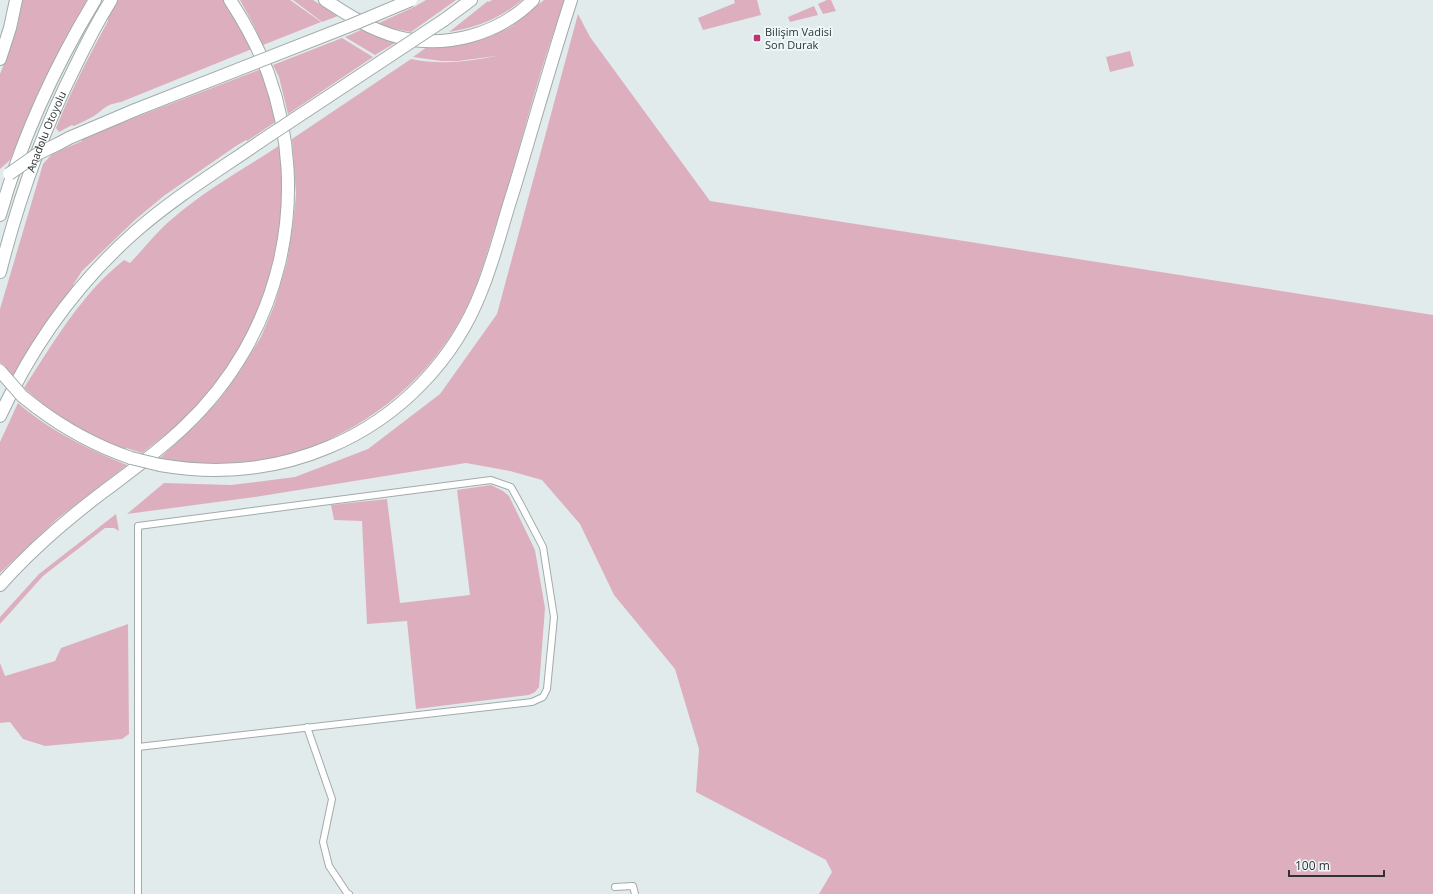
<svg xmlns="http://www.w3.org/2000/svg" width="1433" height="894" viewBox="0 0 1433 894" font-family="'Open Sans',sans-serif">
  <style>
    .green { fill: #ddafbe }
    .lines { fill: none; stroke-linecap: round; stroke-linejoin: round }
    .minor-casing { stroke: #a1abab; stroke-width: 8 }
    .motorway-casing { stroke: #a1abab; stroke-width: 14 }
    .minor { stroke: #fff; stroke-width: 6 }
    .motorway { stroke: #fff; stroke-width: 12 }
    .motorway-bridge-casing { stroke: #a1abab; stroke-width: 14; stroke-linecap: butt }
    .motorway-bridge { stroke: #fff; stroke-width: 12 }
    .poi-dot { fill: #bd3472; stroke: #eff8f9; stroke-width: 1.5 }
    .labels { text-anchor: middle; stroke-width: 4; stroke-linejoin: round; paint-order: stroke }
    .poi-label { font-size: 11px; fill: #2f3333; stroke: #eff8f9; text-anchor: start }
    .street-label { font-size: 11px; fill: #2f3333; stroke: #eff8f9 }
  </style>
  <rect width="100%" height="100%" fill="#e1ebec"/>
  <g class="green">
    <path d="M 22,0 L 87,0 L 67,35 L 40,89 L 10,160 L 0,169 L 0,74 L 8,54 L 18,24 Z"/>
    <path d="M 118,0 L 224,0 L 233,14 L 252,49 L 121,102 C 104,105 106,108 94,116 C 87,120 80,123 74,126 L 72,125 L 59,132 L 56,128 C 71,91 89,56 108,21 L 108,17 Z"/>
    <path d="M 240,0 L 290,0 L 321,22 L 263,45 L 252,22 Z"/>
    <path d="M 293,0 L 313,0 L 338,16 L 322,22 Z"/>
    <path d="M 426,0 L 456,0 L 411,32 L 390,28 L 379,23 L 414,7 Z"/>
    <path d="M 492,0 L 522,0 C 499,19 478,27 449,32 L 488,1 L 489,2 Z"/>
    <path d="M 544,0 L 565,0 C 539,69 522,142 500,212 C 491,238 485,263 475,288 C 449,356 394,409 330,439 C 277,464 217,471 160,458 L 197,424 L 219,400 L 240,371 L 261,337 L 274,306 L 287,262 L 293,224 L 296,194 L 292,139 L 411,59 C 440,65 467,62 496,56 L 458,61 L 441,61 L 413,57 L 431,44 L 470,42 L 491,36 L 512,26 Z"/>
    <path d="M 734,0 L 757,0 L 761,15 L 703,30 L 698,18 L 735,3 Z"/>
    <path d="M 827,0 L 831,0 L 836,11 L 823,14 L 818,4 Z"/>
    <path d="M 814,6 L 818,15 L 790,22 L 788,17 Z"/>
    <path d="M 578,14 L 590,37 L 710,201 L 1433,315 L 1433,894 L 819,894 L 832,872 L 826,860 L 696,792 L 699,749 L 675,669 L 614,595 L 580,524 L 542,480 L 510,471 L 466,463 L 255,497 L 127,514 L 164,483 L 231,485 L 295,477 L 368,449 L 440,394 L 497,314 Z"/>
    <path d="M 361,30 L 395,43 L 375,55 L 345,37 Z"/>
    <path d="M 342,38 L 373,57 L 288,114 L 279,77 L 273,65 Z"/>
    <path d="M 1130,51 L 1134,66 L 1110,72 L 1106,57 Z"/>
    <path d="M 261,69 L 277,121 L 247,141 L 246,140 L 236,146 L 165,195 L 136,219 L 82,271 L 73,285 L 75,287 C 51,315 30,345 12,378 L 0,363 L 0,309 L 43,164 L 52,154 L 82,141 L 82,138 Z"/>
    <path d="M 280,145 L 283,200 L 276,255 L 261,309 L 228,369 L 194,411 L 175,427 L 142,453 L 126,448 L 124,450 L 76,429 L 49,409 L 24,388 C 53,343 82,293 124,260 L 130,263 C 144,249 156,232 172,219 C 205,190 244,169 280,145 Z"/>
    <path d="M 18,403 C 50,431 88,449 127,465 L 57,519 L 0,573 L 0,442 Z"/>
    <path d="M 491,485 L 503,491 L 509,496 L 535,550 L 545,608 L 539,687 L 535,692 L 529,695 L 416,709 L 407,621 L 367,624 L 362,521 L 334,520 L 331,505 L 387,499 L 400,603 L 470,595 L 457,490 Z"/>
    <path d="M 116,514 L 119,531 L 114,528 L 105,528 L 43,576 L 0,624 L 0,617 L 39,574 Z"/>
    <path d="M 128,624 L 129,734 L 122,739 L 45,746 L 23,739 L 10,722 L 0,723 L 0,663 L 5,676 L 55,661 L 61,648 Z"/>
  </g>
  <g class="lines">
    <defs>
      <g id="minor">
        <path d="M 307,727 L 332,799 L 323,842 L 329,866 L 347,893 L 349,894"/>
        <path d="M 138,747 L 532,702 L 543,697 L 547,689 L 554,617 L 543,547 L 521,505 L 511,487 L 491,480 L 138,526 L 138,894"/>
        <path d="M 615,887 L 633,886 L 635,894"/>
      </g>
      <g id="motorway">
        <path d="M 325,0 C 348,15 371,30 398,37 C 445,49 498,35 533,0"/>
        <path d="M 444,20 L 471,0"/>
        <path d="M 0,59 L 10,28 L 16,0"/>
        <path d="M 58,144 L 69,138 L 135,110"/>
        <path d="M 0,215 C 21,140 55,66 95,0"/>
        <path id="s1" d="M 0,272 C 18,201 42,132 75,67 C 86,44 98,21 111,0"/>
        <path d="M 36,407 C 65,429 96,446 131,458"/>
        <path d="M 0,416 C 32,346 78,282 136,231 C 175,197 219,170 261,141"/>
        <path d="M 160,465 C 218,475 275,470 329,447 C 399,418 455,360 482,289 C 495,257 503,222 514,189 C 533,126 551,62 571,0"/>
        <path d="M 0,585 C 31,550 66,520 103,492 C 131,471 159,451 184,427 C 281,336 313,198 268,73 C 258,47 245,23 230,0"/>
      </g>
    </defs>
    <use href="#minor" class="minor-casing"/>
    <use href="#motorway" class="motorway-casing"/>
    <use href="#minor" class="minor"/>
    <use href="#motorway" class="motorway"/>
    <defs>
      <g id="motorway-bridge">
        <path d="M 135,110 L 354,24 L 411,0"/>
        <path d="M 261,141 L 444,20"/>
        <path d="M 9,174 L 39,153 L 58,144"/>
        <path d="M 0,371 L 22,396 L 36,407"/>
        <path d="M 131,458 L 160,465"/>
      </g>
    </defs>
    <use href="#motorway-bridge" class="motorway-bridge-casing"/>
    <use href="#motorway-bridge" class="motorway-bridge"/>
  </g>
  <rect class="poi-dot" x="753" y="34" width="8" height="8" rx="2"/>
  <g class="labels">
    <g class="poi-label">
      <text x="765" y="36">Bilişim Vadisi<tspan x="765" dy="13">Son Durak</tspan></text>
    </g>
    <g class="street-label">
      <text dy="4" stroke="none"><textPath href="#s1" startOffset="148">Anadolu Otoyolu</textPath></text>
    </g>
  </g>
  <path d="M1289 870v6h95v-6" fill="none" stroke="#2f3333" stroke-width="2"/>
  <text x="1295" y="870" font-size="12" fill="#2f3333" stroke="#eff8f9" stroke-width="3" paint-order="stroke">100 m</text>
</svg>
